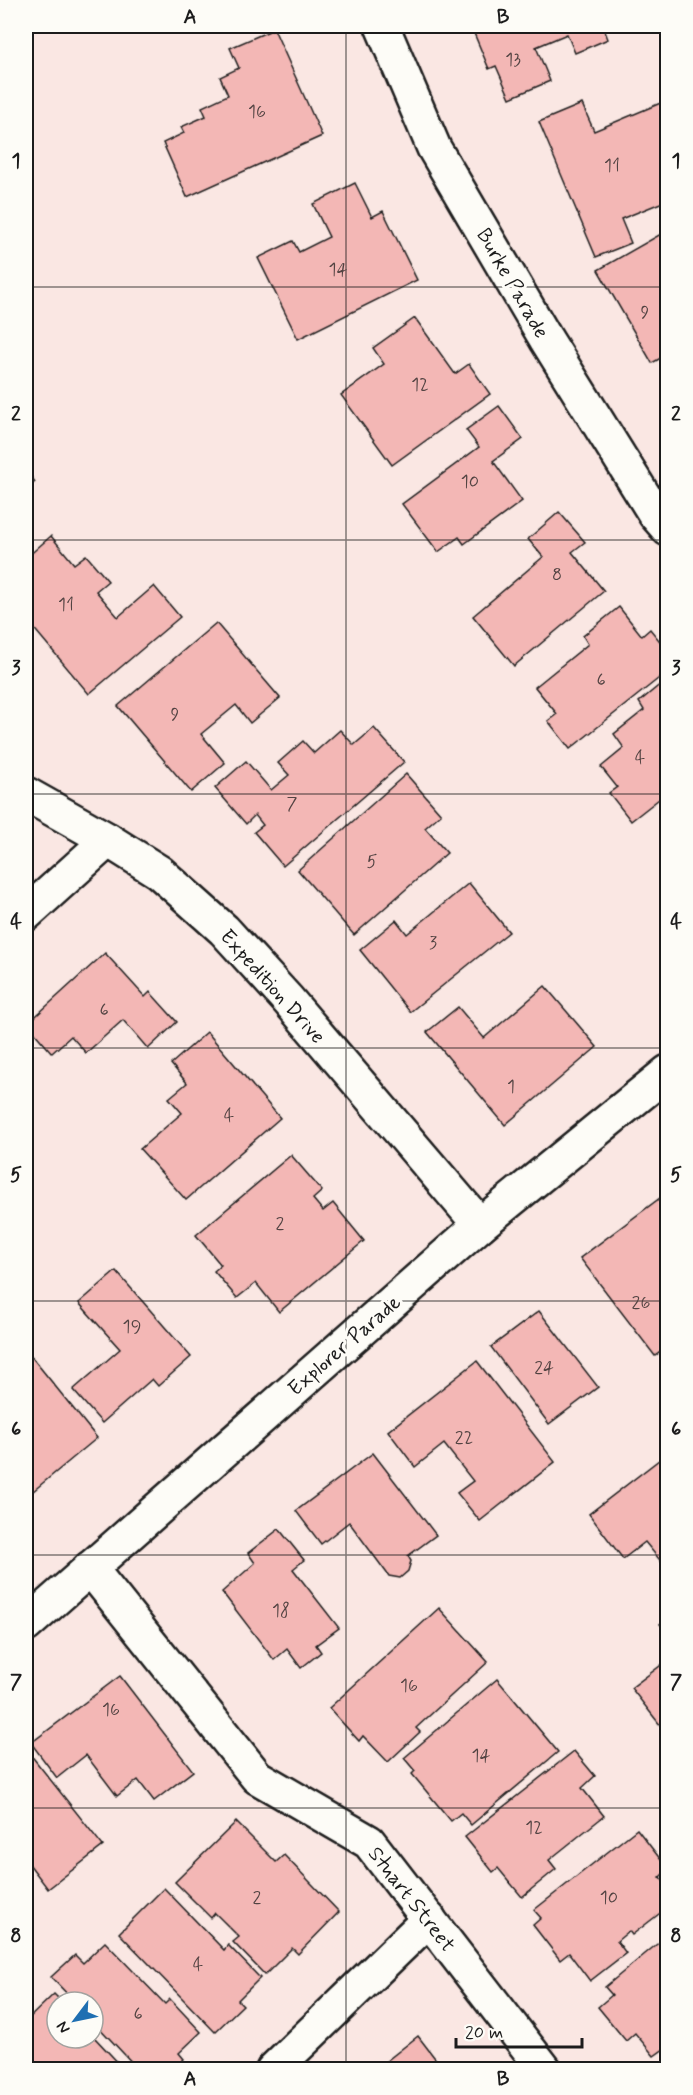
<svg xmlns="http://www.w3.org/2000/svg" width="693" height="2095" viewBox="0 0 693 2095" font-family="Mynerve,sans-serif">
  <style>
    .building { fill: #f3b7b5; stroke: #1c1c1c; stroke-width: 1.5 }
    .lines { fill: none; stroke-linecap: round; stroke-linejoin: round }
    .minor-casing { stroke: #1c1c1c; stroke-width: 38 }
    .minor { stroke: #fdfcf7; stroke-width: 33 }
    .grid { fill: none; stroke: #1c1c1c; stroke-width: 1.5; stroke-opacity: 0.55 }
    .labels { text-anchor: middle; stroke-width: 6; stroke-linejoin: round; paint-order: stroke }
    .number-label { font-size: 18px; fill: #524342 }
    .street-label { font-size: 21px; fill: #1c1c1c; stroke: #fdfcf7 }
    .neatline { fill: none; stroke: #1c1c1c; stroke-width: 2 }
    .grid-label { font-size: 20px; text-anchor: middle; font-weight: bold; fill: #1c1c1c }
  </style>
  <rect width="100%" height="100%" fill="#fae7e3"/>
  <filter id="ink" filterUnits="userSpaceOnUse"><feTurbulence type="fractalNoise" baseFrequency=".0167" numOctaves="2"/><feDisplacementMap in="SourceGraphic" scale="12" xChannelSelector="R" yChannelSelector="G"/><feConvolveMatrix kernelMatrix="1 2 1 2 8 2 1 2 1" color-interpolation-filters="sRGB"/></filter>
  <g filter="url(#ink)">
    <g class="building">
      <path d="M 471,26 L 603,26 L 608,39 L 575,53 L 567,34 L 536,47 L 550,81 L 510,98 L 496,66 L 489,69 Z"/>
      <path d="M 274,29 L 322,136 L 187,197 L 163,143 L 184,133 L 181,127 L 206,116 L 202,107 L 228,95 L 220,77 L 239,68 L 230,48 Z"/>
      <path d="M 663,102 L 668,113 L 668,200 L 621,219 L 631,243 L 596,257 L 539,122 L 582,104 L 594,131 Z"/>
      <path d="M 355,183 L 372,217 L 383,211 L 417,280 L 298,339 L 258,258 L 293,241 L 299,252 L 329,237 L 313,204 Z"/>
      <path d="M 668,230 L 668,354 L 652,363 L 598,270 Z"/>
      <path d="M 415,318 L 455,374 L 469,364 L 490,394 L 392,465 L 341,395 L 384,364 L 373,348 Z"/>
      <path d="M 499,406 L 523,439 L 493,461 L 522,501 L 464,544 L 459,537 L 438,552 L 402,504 L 479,447 L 466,430 Z"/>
      <path d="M 26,470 L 35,482 L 26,490 Z"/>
      <path d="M 559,512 L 585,542 L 572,552 L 604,591 L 514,666 L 473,616 L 543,557 L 528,539 Z"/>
      <path d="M 51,536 L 74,564 L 86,555 L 108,581 L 96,591 L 118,617 L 154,586 L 180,617 L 89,694 L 26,619 L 26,558 Z"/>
      <path d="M 619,607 L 642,636 L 650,629 L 668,651 L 668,671 L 570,749 L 548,721 L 557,714 L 535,687 L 588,644 L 583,636 Z"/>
      <path d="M 216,623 L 280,698 L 250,723 L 236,705 L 201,734 L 225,763 L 191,792 L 118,706 Z"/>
      <path d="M 668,678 L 668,792 L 631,821 L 609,793 L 617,787 L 601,767 L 624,748 L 614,734 L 644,710 L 639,702 Z"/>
      <path d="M 374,728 L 404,762 L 283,866 L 254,832 L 263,825 L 255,815 L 246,824 L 215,788 L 246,761 L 271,790 L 289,775 L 278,763 L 303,741 L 314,753 L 340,730 L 354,745 Z"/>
      <path d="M 406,774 L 441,814 L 425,828 L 447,853 L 354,935 L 298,870 Z"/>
      <path d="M 469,883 L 509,932 L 410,1012 L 360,950 L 396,920 L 407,934 Z"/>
      <path d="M 105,953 L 145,997 L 150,992 L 177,1022 L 148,1049 L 123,1020 L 86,1053 L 71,1036 L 52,1053 L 27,1024 Z"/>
      <path d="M 545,986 L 597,1047 L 505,1125 L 427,1032 L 458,1007 L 484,1038 Z"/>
      <path d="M 207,1032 L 280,1118 L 186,1200 L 140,1149 L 182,1113 L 169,1098 L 187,1083 L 171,1064 Z"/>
      <path d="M 291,1155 L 322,1191 L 313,1199 L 323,1211 L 333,1203 L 364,1241 L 279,1312 L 256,1283 L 237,1298 L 214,1271 L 221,1265 L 196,1235 Z"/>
      <path d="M 668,1192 L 668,1346 L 655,1356 L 580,1258 Z"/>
      <path d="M 116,1271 L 191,1357 L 158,1386 L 152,1379 L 102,1423 L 73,1390 L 120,1349 L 79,1303 Z"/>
      <path d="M 539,1311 L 598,1387 L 549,1424 L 491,1347 Z"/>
      <path d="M 26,1350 L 97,1438 L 26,1497 Z"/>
      <path d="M 477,1361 L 555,1462 L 480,1521 L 457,1493 L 473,1481 L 444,1444 L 415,1467 L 388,1431 Z"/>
      <path d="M 373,1453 L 436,1535 L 408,1556 L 411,1561 L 408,1571 L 400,1578 L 389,1576 L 349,1522 L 321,1544 L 296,1511 Z"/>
      <path d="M 668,1453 L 668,1562 L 664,1565 L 645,1542 L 623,1559 L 589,1514 Z"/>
      <path d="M 279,1529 L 304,1560 L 293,1569 L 339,1628 L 316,1645 L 321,1652 L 301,1668 L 287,1649 L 274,1660 L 222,1592 L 255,1563 L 248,1553 Z"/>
      <path d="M 439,1608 L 488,1662 L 416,1728 L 420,1732 L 388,1762 L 363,1736 L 359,1741 L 329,1708 Z"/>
      <path d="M 668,1618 L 668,1634 L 660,1624 Z"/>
      <path d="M 668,1660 L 668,1735 L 631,1688 Z"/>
      <path d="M 120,1676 L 193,1771 L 154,1801 L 138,1780 L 117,1796 L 86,1755 L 57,1778 L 31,1743 Z"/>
      <path d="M 497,1679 L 558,1752 L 471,1825 L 461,1813 L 451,1821 L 412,1774 L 415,1771 L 404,1758 Z"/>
      <path d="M 574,1751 L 595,1776 L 582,1788 L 604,1816 L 549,1860 L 556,1869 L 522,1897 L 498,1868 L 493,1872 L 465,1837 Z"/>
      <path d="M 30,1754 L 103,1846 L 48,1889 L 26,1860 L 26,1758 Z"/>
      <path d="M 236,1822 L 276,1862 L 284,1855 L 339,1912 L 298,1954 L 292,1948 L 265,1975 L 233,1942 L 239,1937 L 215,1913 L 211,1918 L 175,1882 Z"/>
      <path d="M 637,1829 L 668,1869 L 660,1877 L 668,1887 L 668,1907 L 632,1935 L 629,1931 L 617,1941 L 626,1953 L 590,1981 L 569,1953 L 560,1960 L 533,1925 L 541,1918 L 534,1910 Z"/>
      <path d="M 164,1888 L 224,1950 L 228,1945 L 260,1978 L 238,2000 L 243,2005 L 215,2032 L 119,1933 Z"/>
      <path d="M 668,1935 L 668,2046 L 654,2056 L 635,2033 L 626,2041 L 598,2007 L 612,1995 L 605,1987 Z"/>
      <path d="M 105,1942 L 165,2004 L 170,1999 L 201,2032 L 179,2053 L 184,2059 L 173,2070 L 139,2070 L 93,2021 L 93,2002 L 75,2002 L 51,1977 L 75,1955 L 83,1963 Z"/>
      <path d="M 54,1994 L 62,2002 L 57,2002 L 57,2038 L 93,2038 L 93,2036 L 125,2070 L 31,2070 L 26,2064 L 26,2021 Z"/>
      <path d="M 418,2036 L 444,2070 L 375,2070 Z"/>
    </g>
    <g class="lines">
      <defs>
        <g id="minor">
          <path d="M 382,26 L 434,148 L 546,339 L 655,514 L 668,529"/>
          <path d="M 26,794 L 108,840 L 159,872 L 224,930 L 288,1000 L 480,1225"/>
          <path d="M 26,914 L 108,840"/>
          <path d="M 90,1568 L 257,1777 L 369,1842 L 545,2070"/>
          <path d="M 26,1625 L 480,1225 L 668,1072"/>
          <path d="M 273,2070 L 429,1919"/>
        </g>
      </defs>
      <use href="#minor" class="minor-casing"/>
      <use href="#minor" class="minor"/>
    </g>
  </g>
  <path class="grid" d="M 346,26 L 346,2070M 26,287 L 668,287M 26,540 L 668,540M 26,794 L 668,794M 26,1048 L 668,1048M 26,1301 L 668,1301M 26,1555 L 668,1555M 26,1808 L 668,1808"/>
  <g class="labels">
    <g class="number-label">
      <text x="513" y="65">13</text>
      <text x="257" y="117">16</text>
      <text x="612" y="171">11</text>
      <text x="338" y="275">14</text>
      <text x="645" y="318">9</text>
      <text x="420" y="390">12</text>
      <text x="470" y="487">10</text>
      <text x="557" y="580">8</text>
      <text x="66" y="610">11</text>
      <text x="601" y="685">6</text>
      <text x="175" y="720">9</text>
      <text x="640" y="763">4</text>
      <text x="292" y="809">7</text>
      <text x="372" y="867">5</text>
      <text x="433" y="948">3</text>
      <text x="104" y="1015">6</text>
      <text x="511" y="1092">1</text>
      <text x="229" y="1121">4</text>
      <text x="280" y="1229">2</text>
      <text x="641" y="1308">26</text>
      <text x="132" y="1332">19</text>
      <text x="544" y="1373">24</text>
      <text x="464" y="1443">22</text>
      <text x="281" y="1616">18</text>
      <text x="409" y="1691">16</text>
      <text x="111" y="1715">16</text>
      <text x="481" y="1761">14</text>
      <text x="534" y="1833">12</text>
      <text x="257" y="1903">2</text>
      <text x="609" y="1903">10</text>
      <text x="198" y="1970">4</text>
      <text x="138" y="2019">6</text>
    </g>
    <g class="street-label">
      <text transform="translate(513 283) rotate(60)" y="7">Burke Parade</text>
      <text transform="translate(273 986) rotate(48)" y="7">Expedition Drive</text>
      <text transform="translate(344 1345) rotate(-41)" y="7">Explorer Parade</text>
      <text transform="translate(412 1899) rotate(52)" y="7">Stuart Street</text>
    </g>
  </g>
  <rect width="693" height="2095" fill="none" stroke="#fdfcf7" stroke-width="66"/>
  <g transform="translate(75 2020) rotate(238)"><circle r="28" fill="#fdfcf7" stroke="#a3a29f" stroke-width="1.5"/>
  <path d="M0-4.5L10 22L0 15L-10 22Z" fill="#1f6fb2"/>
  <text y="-9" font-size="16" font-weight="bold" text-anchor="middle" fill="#1c1c1c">N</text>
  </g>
  <path d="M456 2038v9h126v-9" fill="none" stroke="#1c1c1c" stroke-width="3"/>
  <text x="465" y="2038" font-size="18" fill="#1c1c1c" stroke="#fdfcf7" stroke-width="4.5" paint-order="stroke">20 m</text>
  <rect x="33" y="33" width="627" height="2029" class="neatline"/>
  <g class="grid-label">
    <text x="190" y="23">A</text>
    <text x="503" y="23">B</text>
    <text x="16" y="167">1</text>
    <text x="676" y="167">1</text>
    <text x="16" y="420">2</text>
    <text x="676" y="420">2</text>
    <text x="16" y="674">3</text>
    <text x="676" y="674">3</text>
    <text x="16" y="928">4</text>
    <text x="676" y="928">4</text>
    <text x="16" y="1181">5</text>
    <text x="676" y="1181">5</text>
    <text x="16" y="1435">6</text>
    <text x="676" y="1435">6</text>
    <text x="16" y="1688">7</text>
    <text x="676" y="1688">7</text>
    <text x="16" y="1942">8</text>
    <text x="676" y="1942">8</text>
    <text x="190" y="2085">A</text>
    <text x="503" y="2085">B</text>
  </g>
</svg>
